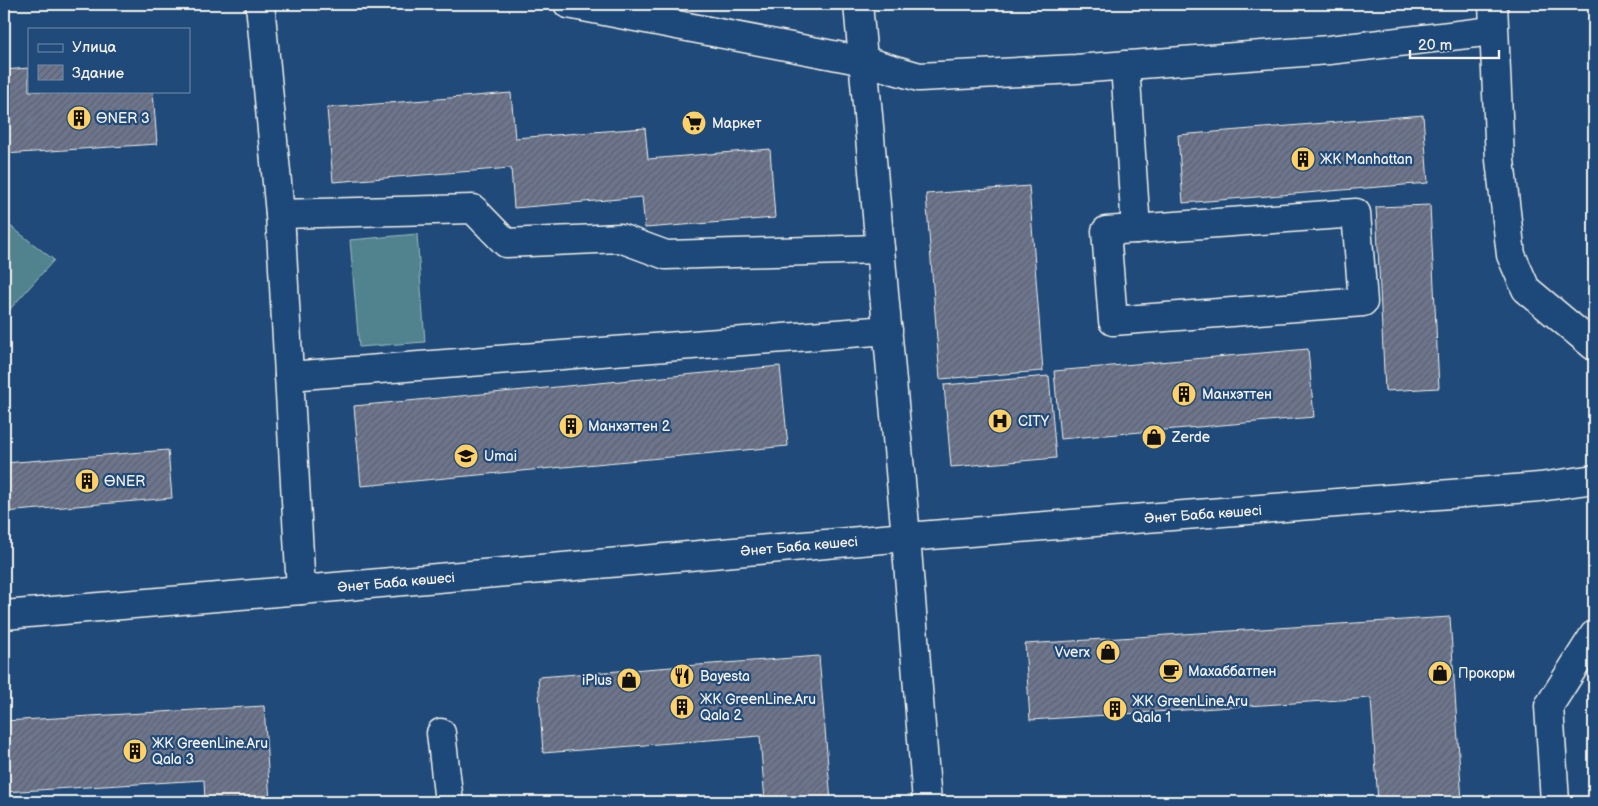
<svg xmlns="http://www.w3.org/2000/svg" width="1598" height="806" viewBox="0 0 1598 806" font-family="'Balsamiq Sans',sans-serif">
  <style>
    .garden { fill: #51838f; stroke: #a2babc }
    .building { fill: url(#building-hatch); stroke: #f4f1e8 }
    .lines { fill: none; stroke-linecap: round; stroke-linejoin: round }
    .minor-casing { stroke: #f4f1e8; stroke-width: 31 }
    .minor { stroke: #1f4a7a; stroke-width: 28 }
    .labels { text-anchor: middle; stroke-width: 4.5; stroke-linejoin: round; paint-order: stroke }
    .poi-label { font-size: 14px; fill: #f4f1e8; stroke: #1f4a7a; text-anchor: start }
    .street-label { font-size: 14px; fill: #f4f1e8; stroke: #1f4a7a }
  </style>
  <defs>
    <pattern id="building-hatch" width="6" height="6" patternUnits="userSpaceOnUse" patternTransform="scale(1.25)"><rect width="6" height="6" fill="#6d768e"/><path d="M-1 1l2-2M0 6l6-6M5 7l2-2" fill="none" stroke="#5d616e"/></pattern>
  </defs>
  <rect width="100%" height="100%" fill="#1f4a7a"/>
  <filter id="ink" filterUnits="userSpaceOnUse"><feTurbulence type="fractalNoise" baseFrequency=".02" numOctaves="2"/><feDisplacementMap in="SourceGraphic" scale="10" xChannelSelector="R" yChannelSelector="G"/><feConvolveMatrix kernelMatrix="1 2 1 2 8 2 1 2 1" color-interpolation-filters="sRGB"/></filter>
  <g filter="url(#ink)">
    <g class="garden">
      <path d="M 4,221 L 54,260 L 4,316 Z"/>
      <path d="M 417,234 L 425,342 L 359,347 L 350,240 Z"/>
    </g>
    <g class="building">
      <path d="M 944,4 L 986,4 L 944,7 Z"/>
      <path d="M 29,68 L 29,91 L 153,91 L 157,144 L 4,154 L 4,70 Z"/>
      <path d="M 511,93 L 515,138 L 645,128 L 648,159 L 770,149 L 775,218 L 645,228 L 642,197 L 514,208 L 511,168 L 333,182 L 327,108 Z"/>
      <path d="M 1423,115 L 1428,183 L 1183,203 L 1178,135 Z"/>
      <path d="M 1029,186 L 1043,371 L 940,379 L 926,194 Z"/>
      <path d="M 1430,205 L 1439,388 L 1385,391 L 1376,207 Z"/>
      <path d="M 1308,349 L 1314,417 L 1060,439 L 1054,371 Z"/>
      <path d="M 780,366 L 788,446 L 361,486 L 354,406 Z"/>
      <path d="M 1049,376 L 1056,458 L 951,467 L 944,385 Z"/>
      <path d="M 168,450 L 172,498 L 4,512 L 4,463 Z"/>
      <path d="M 1450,617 L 1462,802 L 1378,802 L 1371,698 L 1030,720 L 1025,644 Z"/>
      <path d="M 819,656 L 831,802 L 765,802 L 760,736 L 543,753 L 538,677 Z"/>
      <path d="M 264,706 L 270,802 L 205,802 L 204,780 L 4,792 L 4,721 Z"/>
    </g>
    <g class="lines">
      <defs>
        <g id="minor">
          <path d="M 260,4 L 280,214 L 301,590"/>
          <path d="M 568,4 L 864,61 L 919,77 L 1076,69 L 1329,50 L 1493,31"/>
          <path d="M 858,4 L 906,537 L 927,802"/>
          <path d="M 1493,4 L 1500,160 L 1511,255 L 1526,289 L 1594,346"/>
          <path d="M 1125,65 L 1136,229"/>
          <path d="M 1356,213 L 1363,302 L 1113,321 L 1106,231 Z"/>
          <path d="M 280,214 L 473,209 L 506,243 L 620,238 L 666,255 L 880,249"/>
          <path d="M 289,376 L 888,330"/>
          <path d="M 4,615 L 301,590 L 906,537 L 1540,487 L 1594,479"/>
          <path d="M 441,733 L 449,802"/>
          <path d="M 1555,802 L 1549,706 L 1594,635"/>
        </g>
      </defs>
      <use href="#minor" class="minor-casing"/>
      <use href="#minor" class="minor"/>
    </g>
  </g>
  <defs>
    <symbol id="building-disc" viewBox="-11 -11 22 22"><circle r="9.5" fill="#ffd166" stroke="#1f4a7a"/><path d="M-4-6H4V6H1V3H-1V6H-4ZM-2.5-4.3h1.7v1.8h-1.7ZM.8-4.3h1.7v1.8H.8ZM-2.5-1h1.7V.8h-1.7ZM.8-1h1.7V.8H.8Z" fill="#111"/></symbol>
    <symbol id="supermarket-disc" viewBox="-11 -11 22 22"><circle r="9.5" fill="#ffd166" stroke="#1f4a7a"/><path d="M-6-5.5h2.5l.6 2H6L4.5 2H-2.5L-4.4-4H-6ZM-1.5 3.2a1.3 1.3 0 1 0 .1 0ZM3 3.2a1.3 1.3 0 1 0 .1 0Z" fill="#111"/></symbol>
    <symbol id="hospital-disc" viewBox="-11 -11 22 22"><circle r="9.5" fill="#ffd166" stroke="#1f4a7a"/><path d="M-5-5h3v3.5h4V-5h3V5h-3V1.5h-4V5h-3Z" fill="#111"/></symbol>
    <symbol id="shop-disc" viewBox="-11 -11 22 22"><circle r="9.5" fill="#ffd166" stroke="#1f4a7a"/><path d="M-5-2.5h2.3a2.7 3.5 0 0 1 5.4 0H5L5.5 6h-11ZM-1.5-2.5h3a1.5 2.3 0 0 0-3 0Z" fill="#111"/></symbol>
    <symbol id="school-disc" viewBox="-11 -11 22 22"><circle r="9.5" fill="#ffd166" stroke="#1f4a7a"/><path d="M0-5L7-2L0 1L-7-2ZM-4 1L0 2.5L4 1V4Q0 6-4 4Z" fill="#111"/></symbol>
    <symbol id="cafe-disc" viewBox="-11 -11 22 22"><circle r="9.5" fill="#ffd166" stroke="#1f4a7a"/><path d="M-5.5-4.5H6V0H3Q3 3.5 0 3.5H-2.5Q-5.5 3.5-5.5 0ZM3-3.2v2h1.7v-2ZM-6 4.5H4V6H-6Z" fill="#111"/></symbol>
    <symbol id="restaurant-disc" viewBox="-11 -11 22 22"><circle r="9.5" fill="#ffd166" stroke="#1f4a7a"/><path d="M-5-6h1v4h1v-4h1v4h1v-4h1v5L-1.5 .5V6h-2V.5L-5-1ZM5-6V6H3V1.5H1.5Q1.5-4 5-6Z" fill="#111"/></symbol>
  </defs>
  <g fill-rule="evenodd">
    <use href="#building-disc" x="65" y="104" width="28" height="28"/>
    <use href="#supermarket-disc" x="680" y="109" width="28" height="28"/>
    <use href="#building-disc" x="1289" y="145" width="28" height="28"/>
    <use href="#building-disc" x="1170" y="380" width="28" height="28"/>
    <use href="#hospital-disc" x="986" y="407" width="28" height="28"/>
    <use href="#building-disc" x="557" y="412" width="28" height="28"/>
    <use href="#shop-disc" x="1140" y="423" width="28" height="28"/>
    <use href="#school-disc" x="452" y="442" width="28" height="28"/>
    <use href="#building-disc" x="73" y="467" width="28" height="28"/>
    <use href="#shop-disc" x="1094" y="638" width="28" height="28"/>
    <use href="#cafe-disc" x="1157" y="657" width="28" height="28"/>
    <use href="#shop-disc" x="1426" y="659" width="28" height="28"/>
    <use href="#restaurant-disc" x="668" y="662" width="28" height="28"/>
    <use href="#shop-disc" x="615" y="666" width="28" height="28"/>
    <use href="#building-disc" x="668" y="693" width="28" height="28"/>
    <use href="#building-disc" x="1101" y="695" width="28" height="28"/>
    <use href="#building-disc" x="121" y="737" width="28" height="28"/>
  </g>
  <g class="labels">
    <g class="poi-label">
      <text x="96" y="123">ӨNER 3</text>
      <text x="712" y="128">Маркет</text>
      <text x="1320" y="164">ЖК Manhattan</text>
      <text x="1202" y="399">Манхэттен</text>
      <text x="1018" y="426">CITY</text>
      <text x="588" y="431">Манхэттен 2</text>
      <text x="1172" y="442">Zerde</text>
      <text x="484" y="461">Umai</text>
      <text x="104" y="486">ӨNER</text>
      <text x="1090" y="657" text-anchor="end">Vverx</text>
      <text x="1188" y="676">Махаббатпен</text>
      <text x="1458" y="678">Прокорм</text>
      <text x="700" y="681">Bayesta</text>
      <text x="612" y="685" text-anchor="end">iPlus</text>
      <text x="700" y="704">ЖК GreenLine.Aru<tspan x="700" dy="16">Qala 2</tspan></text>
      <text x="1132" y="706">ЖК GreenLine.Aru<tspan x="1132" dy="16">Qala 1</tspan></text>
      <text x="152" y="748">ЖК GreenLine.Aru<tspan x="152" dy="16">Qala 3</tspan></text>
    </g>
    <g class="street-label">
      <text transform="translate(1203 514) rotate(-4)" y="5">Әнет Баба көшесі</text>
      <text transform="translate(799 546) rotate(-5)" y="5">Әнет Баба көшесі</text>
      <text transform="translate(396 582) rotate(-5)" y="5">Әнет Баба көшесі</text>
    </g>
  </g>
  <rect width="1598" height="806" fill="none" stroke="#1f4a7a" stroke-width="20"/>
  <rect x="10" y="10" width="1578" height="786" fill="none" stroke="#f4f1e8" stroke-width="2" filter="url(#ink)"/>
  <rect x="28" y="28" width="162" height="65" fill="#1f4a7a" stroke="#748da6"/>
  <rect x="38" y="44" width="25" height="8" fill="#1f4a7a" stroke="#748da6"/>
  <text x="72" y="52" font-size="15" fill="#f4f1e8">Улица</text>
  <rect x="38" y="65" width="25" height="15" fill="url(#building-hatch)" stroke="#748da6"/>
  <text x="72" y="78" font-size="15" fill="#f4f1e8">Здание</text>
  <path d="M1410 50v8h89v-8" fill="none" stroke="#f4f1e8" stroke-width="2.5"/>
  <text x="1418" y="50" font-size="15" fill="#f4f1e8" stroke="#1f4a7a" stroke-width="4" paint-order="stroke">20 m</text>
</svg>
